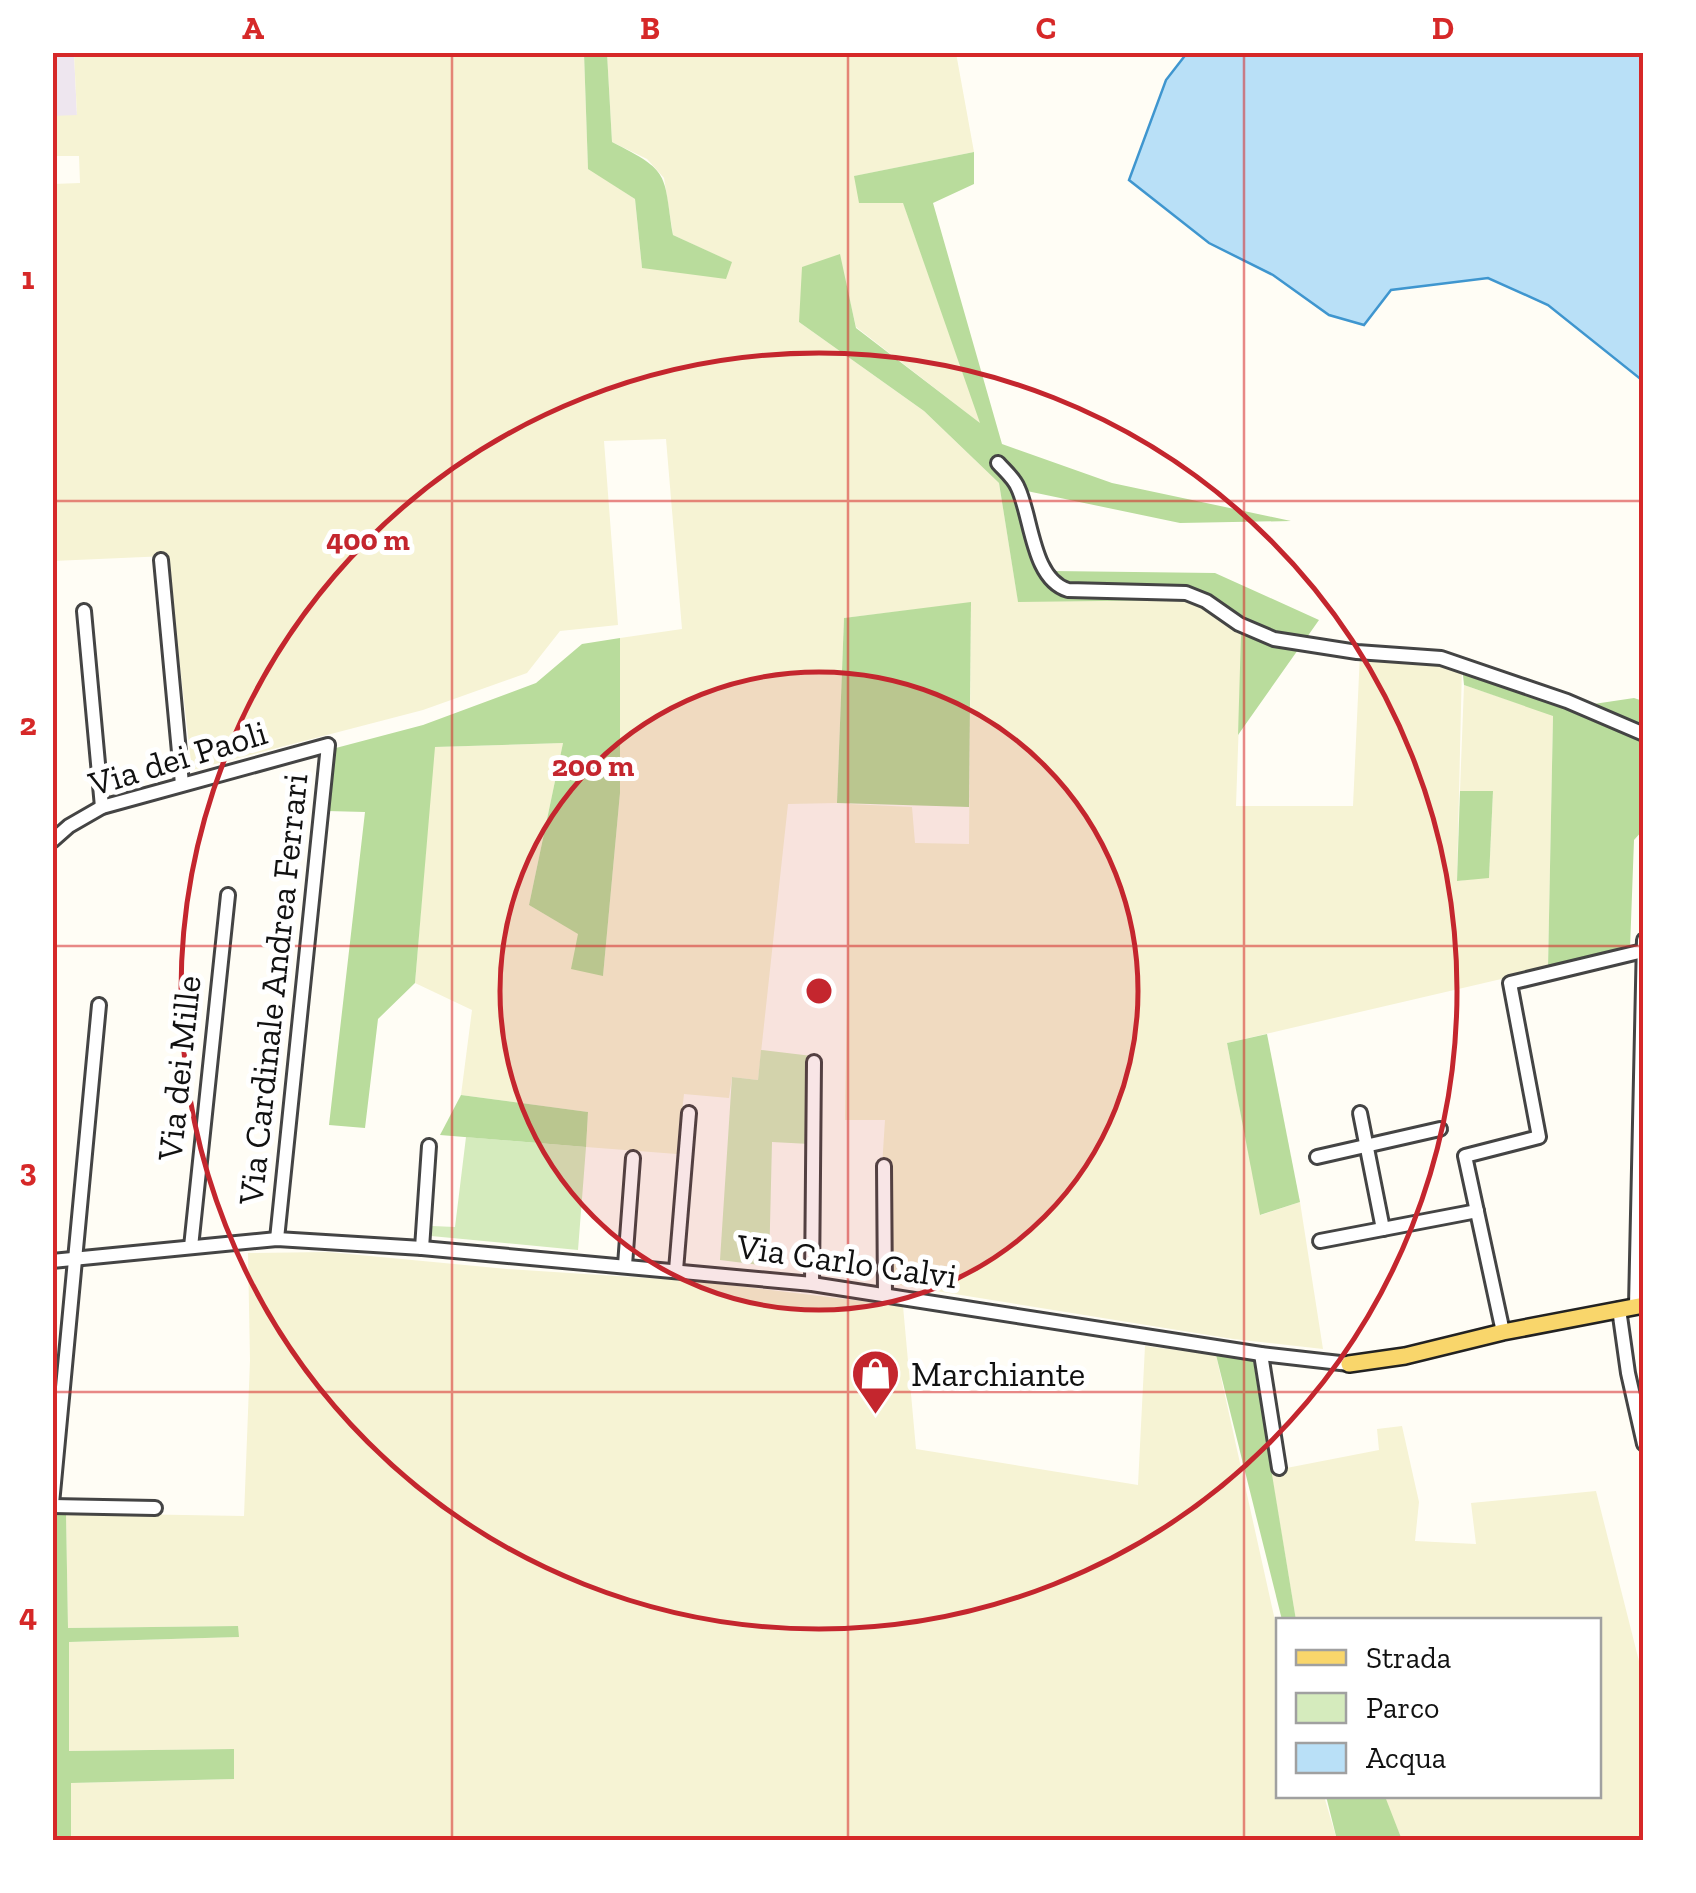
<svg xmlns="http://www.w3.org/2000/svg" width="1696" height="1893" viewBox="0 0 1696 1893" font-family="'Zilla Slab',serif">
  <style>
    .industrial { fill: #eee6ef }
    .farmland { fill: #f6f3d4 }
    .green { fill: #d5ebbd }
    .forest { fill: #b9dc9c }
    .water { fill: #b9e0f7; stroke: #3f96cf; stroke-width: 2.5 }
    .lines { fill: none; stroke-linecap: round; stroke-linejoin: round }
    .minor-casing { stroke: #444; stroke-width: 18 }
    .major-casing { stroke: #222; stroke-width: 20 }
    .minor { stroke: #fff; stroke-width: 12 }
    .major { stroke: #f9d66b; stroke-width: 15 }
    .grid { fill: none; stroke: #d62828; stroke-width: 2.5; stroke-opacity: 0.55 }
    .ring { fill: none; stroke: #c4262e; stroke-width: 5 }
    .labels { text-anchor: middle; stroke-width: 10; stroke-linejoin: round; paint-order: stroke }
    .street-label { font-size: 35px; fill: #111; stroke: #fff }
    .poi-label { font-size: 35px; fill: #111; stroke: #fff; text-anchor: start }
    .centre { fill: #c4262e; stroke: #fff; stroke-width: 5 }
    .ring-label { font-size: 30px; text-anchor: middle; font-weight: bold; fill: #c4262e; stroke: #fff; stroke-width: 10; stroke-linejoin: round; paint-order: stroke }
    .neatline { fill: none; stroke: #d62828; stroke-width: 4 }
    .grid-label { font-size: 32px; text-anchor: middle; font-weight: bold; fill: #d62828 }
  </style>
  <rect width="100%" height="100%" fill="#fffdf5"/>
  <path class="industrial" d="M 52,53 L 74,53 L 77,116 L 53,117 Z"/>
  <g class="farmland">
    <path d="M 74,53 L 584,53 L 588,168 L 635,199 L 642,268 L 731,262 L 673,235 L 664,178 L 647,159 L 612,142 L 607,53 L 956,53 L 974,152 L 855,176 L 903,202 L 981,424 L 856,327 L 839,254 L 799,322 L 924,411 L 999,483 L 1018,601 L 1183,600 L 1208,610 L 1242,634 L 1236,806 L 1353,806 L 1360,653 L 1462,665 L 1457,881 L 1489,877 L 1493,791 L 1460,791 L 1464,685 L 1553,715 L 1548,968 L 1227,1043 L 1261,1215 L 1300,1202 L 1323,1349 L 1233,1339 L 893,1284 L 893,1167 L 882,1167 L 885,1120 L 845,1120 L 850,804 L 912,807 L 915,843 L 969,844 L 971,603 L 844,618 L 837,803 L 788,804 L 758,1080 L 732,1077 L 729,1098 L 684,1094 L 677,1154 L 586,1147 L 588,1112 L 461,1095 L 472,1010 L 415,983 L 434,747 L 563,743 L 529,905 L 579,934 L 603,976 L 620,793 L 620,638 L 682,629 L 666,439 L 604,441 L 618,625 L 560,631 L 527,673 L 423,710 L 192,770 L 167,556 L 53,561 L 53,184 L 80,183 L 79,156 L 53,156 L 52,116 L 77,115 Z"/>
    <path d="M 328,1252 L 507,1269 L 695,1281 L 903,1306 L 916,1449 L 1138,1485 L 1145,1346 L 1216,1355 L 1278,1634 L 1278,1796 L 1324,1796 L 1337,1840 L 71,1840 L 71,1783 L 233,1779 L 234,1749 L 69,1751 L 69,1642 L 238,1637 L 237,1626 L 68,1628 L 66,1513 L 244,1516 L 250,1360 L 248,1253 Z"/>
    <path d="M 1402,1426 L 1419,1502 L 1415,1541 L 1476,1544 L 1471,1503 L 1596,1491 L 1643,1677 L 1643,1840 L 1402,1840 L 1385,1799 L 1403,1796 L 1598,1796 L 1598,1620 L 1296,1620 L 1271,1471 L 1379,1450 L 1377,1429 Z"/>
  </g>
  <g class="green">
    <path d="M 761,1050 L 812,1056 L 810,1144 L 772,1142 L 769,1266 L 720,1260 L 732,1077 L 758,1080 Z"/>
    <path d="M 466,1137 L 586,1147 L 578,1250 L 431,1236 L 432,1226 L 455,1227 Z"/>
  </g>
  <g class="forest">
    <path d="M 584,53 L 607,53 L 612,142 C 671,172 663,172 673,235 L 732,262 L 726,279 L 642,268 L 635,199 L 588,169 Z"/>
    <path d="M 974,152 L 974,184 L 933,203 L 1002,444 L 1112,483 L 1291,521 L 1180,523 L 1022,490 L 1053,571 L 1215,573 L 1319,620 L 1238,735 L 1241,634 L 1208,610 L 1183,600 L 1018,602 L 999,483 L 924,411 L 799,322 L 802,267 L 840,254 L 856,328 L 980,423 L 903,203 L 859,203 L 854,176 Z"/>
    <path d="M 971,602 L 969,807 L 837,803 L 844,618 Z"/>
    <path d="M 620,638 L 620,793 L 603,976 L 571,969 L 578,934 L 529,905 L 563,743 L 435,747 L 415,983 L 378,1019 L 365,1128 L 329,1125 L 365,812 L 327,811 L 332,749 L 423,725 L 536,683 L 582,644 Z"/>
    <path d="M 1462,665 L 1587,705 L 1634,698 L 1643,701 L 1643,830 L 1634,840 L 1630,949 L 1548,968 L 1553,716 L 1464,685 Z"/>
    <path d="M 1460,791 L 1493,791 L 1489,878 L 1457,881 Z"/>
    <path d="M 1267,1034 L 1300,1202 L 1260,1215 L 1227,1043 Z"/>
    <path d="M 461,1095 L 588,1112 L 586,1147 L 440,1135 Z"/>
    <path d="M 1216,1355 L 1253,1359 L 1296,1620 L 1282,1620 Z"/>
    <path d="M 66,1513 L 68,1628 L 238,1626 L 239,1637 L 69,1642 L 69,1751 L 234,1749 L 234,1779 L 71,1783 L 71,1840 L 53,1840 L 52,1514 Z"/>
    <path d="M 1326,1796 L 1403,1796 L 1386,1799 L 1402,1840 L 1337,1840 Z"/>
  </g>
  <path class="water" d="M 1187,53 L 1643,53 L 1643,381 L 1548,305 L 1488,278 L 1391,290 L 1364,325 L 1329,315 L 1273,275 L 1209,243 L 1129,180 L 1166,80 Z"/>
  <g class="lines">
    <defs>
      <g id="minor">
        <path d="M 998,463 C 1005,471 1014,478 1018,488 C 1032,518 1032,579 1068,590 L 1186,593 L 1206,601 L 1239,624 L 1274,639 L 1357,652 L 1441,658 L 1567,701 L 1644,734"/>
        <path d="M 161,560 L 182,784"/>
        <path d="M 84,611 L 102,807"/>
        <path d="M 52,841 L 69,826 L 102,807 L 328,745 L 277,1239"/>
        <path d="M 1360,1113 L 1383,1229"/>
        <path d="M 1317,1157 L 1440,1129"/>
        <path d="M 884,1166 L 885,1294"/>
        <path d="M 1320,1241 L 1477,1211"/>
        <path d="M 191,1247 L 228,895"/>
        <path d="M 422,1248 L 429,1146"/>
        <path d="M 52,1261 L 277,1239 L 422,1248 L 812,1284 L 1261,1354 L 1349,1364"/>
        <path d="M 625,1265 L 633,1158"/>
        <path d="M 676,1270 L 689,1113"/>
        <path d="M 812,1284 L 814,1062"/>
        <path d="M 1636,1306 L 1644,940"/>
        <path d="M 1619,1309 L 1628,1373 L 1644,1444"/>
        <path d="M 1503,1332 L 1465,1156 L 1539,1137 L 1510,983 L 1643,951"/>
        <path d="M 1261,1354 L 1279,1468"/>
        <path d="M 52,1504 L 99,1005"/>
        <path d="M 52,1506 L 155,1508"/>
      </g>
      <path id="major" d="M 1349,1364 L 1405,1356 L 1503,1332 L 1644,1305"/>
    </defs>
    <use href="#minor" class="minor-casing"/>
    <use href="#major" class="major-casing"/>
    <use href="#minor" class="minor"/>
    <use href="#major" class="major"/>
  </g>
  <path class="grid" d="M 452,52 L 452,1840M 848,52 L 848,1840M 1244,52 L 1244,1840M 52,501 L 1644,501M 52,946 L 1644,946M 52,1392 L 1644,1392"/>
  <circle cx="819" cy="991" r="319" fill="#c4262e" fill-opacity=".12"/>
  <g class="ring">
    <circle cx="819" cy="991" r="319"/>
    <circle cx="819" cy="991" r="638"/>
  </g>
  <defs>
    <symbol id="shop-pin" viewBox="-11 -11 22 30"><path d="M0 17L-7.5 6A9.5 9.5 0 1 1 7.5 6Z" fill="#c4262e" stroke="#fff"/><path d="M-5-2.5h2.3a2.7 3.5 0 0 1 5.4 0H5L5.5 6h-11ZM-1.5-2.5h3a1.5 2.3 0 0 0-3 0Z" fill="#fff"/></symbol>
  </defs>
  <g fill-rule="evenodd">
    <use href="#shop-pin" x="848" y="1346" width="55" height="75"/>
  </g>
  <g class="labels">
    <g class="street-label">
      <text transform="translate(178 758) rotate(-17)" y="12">Via dei Paoli</text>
      <text transform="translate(273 989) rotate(-84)" y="12">Via Cardinale Andrea Ferrari</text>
      <text transform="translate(179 1068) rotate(-84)" y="12">Via dei Mille</text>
      <text transform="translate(847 1261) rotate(8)" y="12">Via Carlo Calvi</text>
    </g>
    <g class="poi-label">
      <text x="911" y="1386">Marchiante</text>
    </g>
  </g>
  <circle cx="819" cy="991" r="15" class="centre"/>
  <g class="ring-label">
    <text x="368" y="550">400 m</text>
    <text x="593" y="776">200 m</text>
  </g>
  <rect width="1696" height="1893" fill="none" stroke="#ffffff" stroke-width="110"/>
  <rect x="1276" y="1618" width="325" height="180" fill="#ffffff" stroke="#a0a0a0" stroke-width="2.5"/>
  <rect x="1296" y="1650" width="50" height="15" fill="#f9d66b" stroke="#a0a0a0" stroke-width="2.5"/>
  <text x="1366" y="1668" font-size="30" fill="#111111">Strada</text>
  <rect x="1296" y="1693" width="50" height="30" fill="#d5ebbd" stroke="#a0a0a0" stroke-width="2.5"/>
  <text x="1366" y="1718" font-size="30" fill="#111111">Parco</text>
  <rect x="1296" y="1743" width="50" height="30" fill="#b9e0f7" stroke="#a0a0a0" stroke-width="2.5"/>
  <text x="1366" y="1768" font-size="30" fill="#111111">Acqua</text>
  <rect x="55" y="55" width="1586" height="1783" class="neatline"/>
  <g class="grid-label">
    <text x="253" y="39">A</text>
    <text x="650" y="39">B</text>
    <text x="1046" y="39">C</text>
    <text x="1443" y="39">D</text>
    <text x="28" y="289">1</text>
    <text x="28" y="735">2</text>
    <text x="28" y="1181">3</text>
    <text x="28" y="1626">4</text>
  </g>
</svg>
